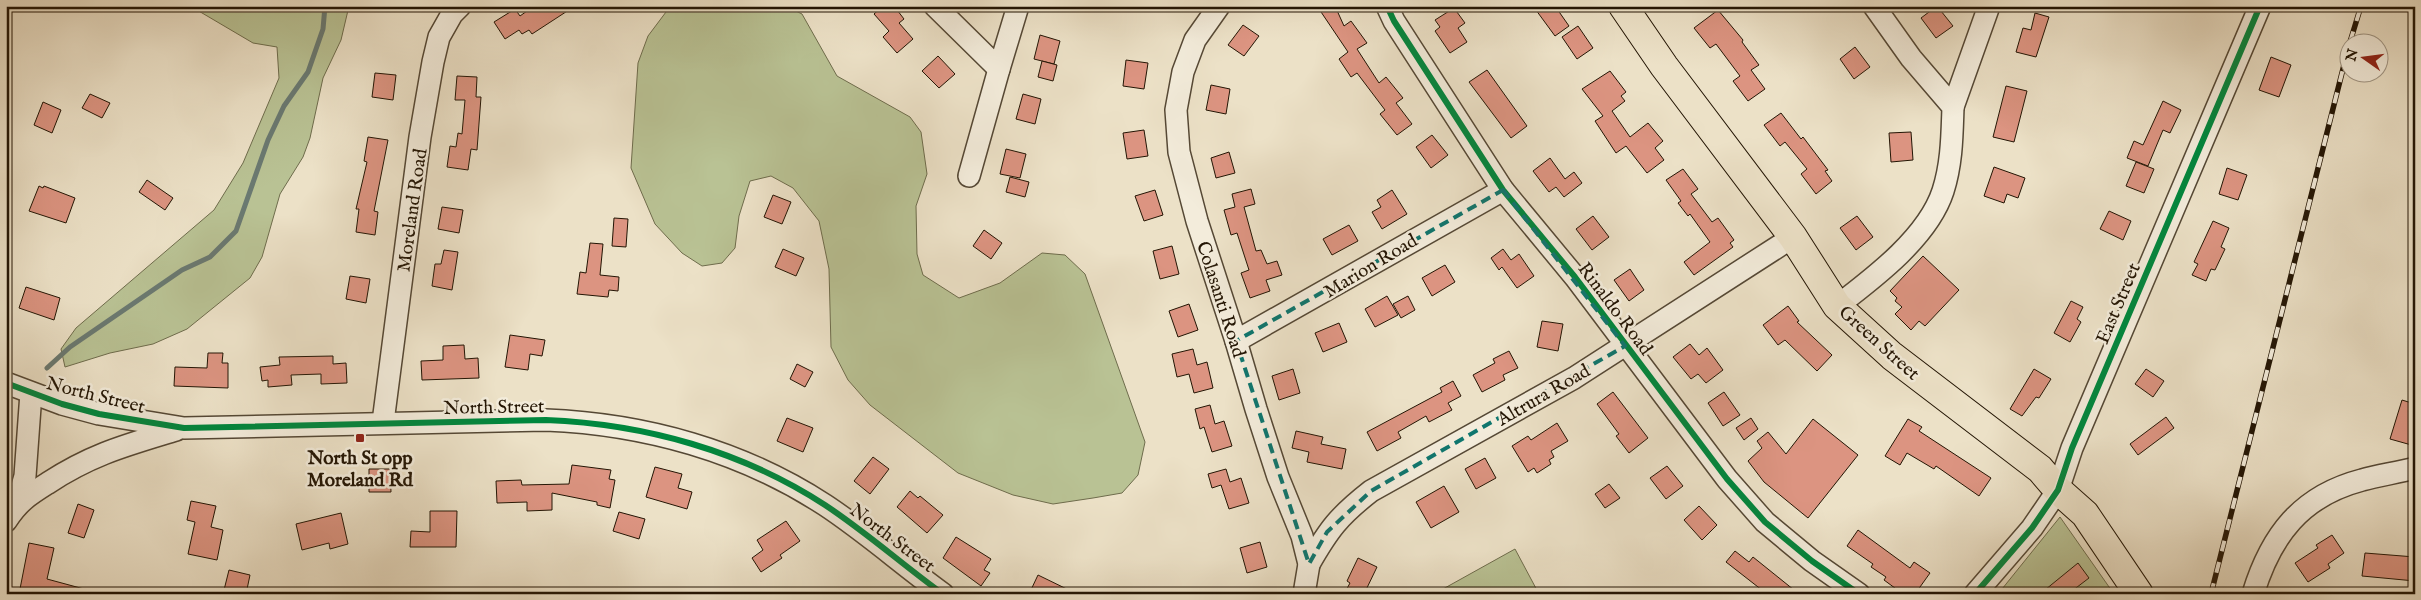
<svg xmlns="http://www.w3.org/2000/svg" width="2421" height="600" viewBox="0 0 2421 600" font-family="'IM FELL English',serif">
  <style>
    .green { fill: #b9c294; stroke: #6e6c4c }
    .lines { fill: none; stroke-linecap: round; stroke-linejoin: round }
    .stream { stroke: #6a7971; stroke-width: 5 }
    .building { fill: #dc9481; stroke: #231504 }
    .minor-casing { stroke: #554835; stroke-width: 24 }
    .major-casing { stroke: #231504; stroke-width: 30 }
    .minor { stroke: #f3ecdb; stroke-width: 21 }
    .major { stroke: #ece1c7; stroke-width: 28 }
    .rail-casing { stroke: #231504; stroke-width: 5.5 }
    .rail { stroke: #f3ecdb; stroke-width: 4; stroke-dasharray: 11; stroke-linecap: butt }
    .cycleway-casing { stroke: #f3ecdb; stroke-width: 9 }
    .cycleway { stroke: #00873e; stroke-width: 6 }
    .marked { fill: none; stroke: #0f766e; stroke-width: 4; stroke-dasharray: 10 6; stroke-linejoin: round }
    .poi-dot { fill: #8f2418; stroke: #f3ecdb; stroke-width: 2 }
    .labels { text-anchor: middle; stroke-width: 5; stroke-linejoin: round; paint-order: stroke }
    .street-label { font-size: 19px; fill: #231504; stroke: #f3ecdb }
    .poi-label { font-size: 19px; font-weight: bold; fill: #231504; stroke: #f3ecdb }
  </style>
  <rect width="100%" height="100%" fill="#ece1c7"/>
  <filter id="stains"><feTurbulence type="fractalNoise" baseFrequency=".004" numOctaves="4"/><feColorMatrix values="0 0 0 0 .2 0 0 0 0 .09 0 0 0 0 .02 0 0 0 .5 -.17"/></filter>
  <radialGradient id="worn" r=".72"><stop offset=".6" stop-color="#630" stop-opacity="0"/><stop offset="1" stop-color="#630" stop-opacity=".3"/></radialGradient>
  <g class="green">
    <path d="M 195,6 L 349,6 L 341,40 L 323,78 L 310,138 L 303,157 L 280,194 L 262,257 L 250,278 L 187,329 L 153,344 L 110,353 L 65,367 L 61,349 L 76,328 L 214,210 L 243,163 L 279,78 L 277,47 L 253,43 L 197,10 Z"/>
    <path d="M 674,6 L 786,6 L 802,14 L 837,76 L 910,117 L 921,132 L 927,174 L 916,206 L 917,254 L 923,275 L 959,298 L 1000,283 L 1042,253 L 1065,255 L 1085,274 L 1145,442 L 1138,475 L 1122,493 L 1093,498 L 1053,504 L 1013,495 L 958,473 L 870,405 L 848,380 L 831,347 L 829,269 L 819,221 L 793,188 L 771,176 L 750,181 L 739,216 L 735,248 L 722,263 L 702,266 L 682,253 L 655,224 L 631,168 L 638,63 L 648,36 L 669,8 Z"/>
    <path d="M 2060,517 L 2114,594 L 1998,594 Z"/>
    <path d="M 1515,549 L 1539,594 L 1434,594 Z"/>
  </g>
  <g class="lines">
    <path class="stream" d="M 47,368 L 70,347 L 182,270 L 210,257 L 236,231 L 268,140 L 284,106 L 308,72 L 323,29 L 325,6"/>
  </g>
  <g class="building">
    <path d="M 534,6 L 575,6 L 532,34 L 529,30 L 522,34 L 519,30 L 505,39 L 494,22 L 515,9 L 520,16 Z"/>
    <path d="M 883,6 L 894,6 L 904,19 L 899,23 L 913,39 L 897,53 L 883,37 L 889,31 L 874,14 Z"/>
    <path d="M 1317,6 L 1335,6 L 1344,26 L 1351,21 L 1367,43 L 1357,49 L 1379,83 L 1386,77 L 1403,98 L 1396,103 L 1412,124 L 1397,135 L 1380,114 L 1385,110 L 1357,73 L 1351,77 L 1339,59 L 1348,52 Z"/>
    <path d="M 1533,6 L 1555,6 L 1569,26 L 1555,36 Z"/>
    <path d="M 1937,6 L 1953,26 L 1936,38 L 1921,18 Z"/>
    <path d="M 1454,8 L 1465,23 L 1458,28 L 1467,42 L 1450,53 L 1435,31 L 1440,27 L 1435,20 Z"/>
    <path d="M 1718,10 L 1743,40 L 1742,42 L 1759,65 L 1751,70 L 1765,89 L 1748,101 L 1733,81 L 1740,76 L 1716,44 L 1710,48 L 1694,28 Z"/>
    <path d="M 2035,13 L 2049,17 L 2036,57 L 2016,52 L 2023,28 L 2031,30 Z"/>
    <path d="M 1243,25 L 1259,36 L 1244,56 L 1228,45 Z"/>
    <path d="M 1578,26 L 1593,48 L 1577,59 L 1562,37 Z"/>
    <path d="M 1040,35 L 1060,41 L 1054,64 L 1034,59 Z"/>
    <path d="M 1855,47 L 1870,67 L 1854,79 L 1840,59 Z"/>
    <path d="M 938,56 L 955,74 L 939,88 L 922,71 Z"/>
    <path d="M 2271,57 L 2291,65 L 2279,97 L 2259,90 Z"/>
    <path d="M 1126,60 L 1148,63 L 1144,89 L 1123,86 Z"/>
    <path d="M 1042,61 L 1057,65 L 1053,81 L 1038,77 Z"/>
    <path d="M 1487,70 L 1527,126 L 1511,138 L 1469,82 Z"/>
    <path d="M 1610,71 L 1626,92 L 1621,96 L 1625,101 L 1612,111 L 1630,137 L 1648,123 L 1663,141 L 1655,148 L 1664,160 L 1647,173 L 1626,146 L 1616,153 L 1595,121 L 1603,116 L 1582,89 Z"/>
    <path d="M 375,73 L 396,75 L 393,100 L 372,97 Z"/>
    <path d="M 457,76 L 477,77 L 476,97 L 481,97 L 477,150 L 471,149 L 468,170 L 447,167 L 450,146 L 456,147 L 458,133 L 462,134 L 465,100 L 455,100 Z"/>
    <path d="M 1211,85 L 1230,89 L 1226,114 L 1206,110 Z"/>
    <path d="M 2006,86 L 2027,91 L 2014,142 L 1993,137 Z"/>
    <path d="M 90,94 L 110,103 L 102,118 L 82,108 Z"/>
    <path d="M 1023,94 L 1041,99 L 1035,124 L 1016,119 Z"/>
    <path d="M 2163,101 L 2181,110 L 2170,133 L 2163,130 L 2148,166 L 2127,158 L 2134,141 L 2143,145 Z"/>
    <path d="M 43,102 L 61,110 L 52,133 L 34,125 Z"/>
    <path d="M 1781,113 L 1801,139 L 1803,137 L 1828,170 L 1825,171 L 1832,181 L 1816,194 L 1801,174 L 1807,169 L 1785,142 L 1780,146 L 1764,125 Z"/>
    <path d="M 1144,130 L 1148,156 L 1127,159 L 1123,133 Z"/>
    <path d="M 1911,132 L 1913,160 L 1891,162 L 1889,133 Z"/>
    <path d="M 1432,135 L 1448,155 L 1431,168 L 1416,147 Z"/>
    <path d="M 368,137 L 388,140 L 374,211 L 378,212 L 375,235 L 356,232 L 359,209 L 356,209 L 367,162 L 364,161 Z"/>
    <path d="M 1006,149 L 1026,154 L 1020,178 L 1000,174 Z"/>
    <path d="M 1229,152 L 1235,173 L 1216,178 L 1211,158 Z"/>
    <path d="M 1550,158 L 1565,179 L 1574,172 L 1582,183 L 1564,197 L 1556,187 L 1549,192 L 1533,171 Z"/>
    <path d="M 2136,162 L 2154,169 L 2144,193 L 2126,186 Z"/>
    <path d="M 1994,167 L 2025,178 L 2018,198 L 2007,194 L 2004,203 L 1984,196 Z"/>
    <path d="M 2227,168 L 2247,175 L 2238,200 L 2219,194 Z"/>
    <path d="M 1683,169 L 1698,189 L 1691,194 L 1712,222 L 1718,218 L 1734,240 L 1730,243 L 1733,247 L 1694,275 L 1684,262 L 1710,242 L 1690,214 L 1688,216 L 1678,203 L 1681,201 L 1666,180 Z"/>
    <path d="M 1010,177 L 1029,182 L 1025,197 L 1006,192 Z"/>
    <path d="M 147,180 L 173,198 L 165,210 L 139,192 Z"/>
    <path d="M 39,186 L 43,188 L 44,186 L 75,198 L 66,223 L 29,211 Z"/>
    <path d="M 1251,189 L 1255,204 L 1244,207 L 1256,251 L 1261,250 L 1267,264 L 1277,261 L 1282,275 L 1266,280 L 1270,291 L 1250,298 L 1241,273 L 1249,270 L 1237,233 L 1231,235 L 1224,210 L 1235,207 L 1232,194 Z"/>
    <path d="M 1155,190 L 1163,215 L 1144,221 L 1135,196 Z"/>
    <path d="M 1392,190 L 1407,214 L 1382,229 L 1372,212 L 1381,207 L 1377,200 Z"/>
    <path d="M 773,195 L 791,202 L 782,224 L 764,217 Z"/>
    <path d="M 442,207 L 463,210 L 459,233 L 438,229 Z"/>
    <path d="M 2109,211 L 2131,221 L 2123,240 L 2100,229 Z"/>
    <path d="M 1593,216 L 1609,237 L 1592,250 L 1576,229 Z"/>
    <path d="M 1857,216 L 1873,237 L 1856,250 L 1840,228 Z"/>
    <path d="M 614,218 L 628,219 L 626,247 L 612,246 Z"/>
    <path d="M 2213,221 L 2229,228 L 2221,247 L 2225,249 L 2215,270 L 2211,269 L 2206,281 L 2192,275 L 2198,264 L 2194,262 Z"/>
    <path d="M 1349,225 L 1358,241 L 1332,255 L 1323,239 Z"/>
    <path d="M 984,230 L 1002,243 L 991,259 L 973,246 Z"/>
    <path d="M 590,243 L 603,244 L 600,275 L 619,277 L 618,291 L 609,290 L 608,297 L 577,294 L 580,272 L 586,273 Z"/>
    <path d="M 1172,246 L 1179,274 L 1160,279 L 1153,251 Z"/>
    <path d="M 783,249 L 804,258 L 796,276 L 775,267 Z"/>
    <path d="M 1503,249 L 1511,260 L 1519,254 L 1534,276 L 1517,288 L 1502,267 L 1499,270 L 1491,258 Z"/>
    <path d="M 444,250 L 458,252 L 452,290 L 432,286 L 435,264 L 441,264 Z"/>
    <path d="M 1923,256 L 1959,290 L 1925,326 L 1919,321 L 1911,330 L 1895,314 L 1902,307 L 1895,301 L 1897,298 L 1890,291 Z"/>
    <path d="M 1445,265 L 1455,282 L 1432,296 L 1422,278 Z"/>
    <path d="M 1630,269 L 1644,290 L 1629,301 L 1614,280 Z"/>
    <path d="M 350,276 L 370,279 L 366,303 L 346,299 Z"/>
    <path d="M 26,287 L 60,298 L 54,320 L 19,308 Z"/>
    <path d="M 1387,296 L 1398,315 L 1375,327 L 1365,309 Z"/>
    <path d="M 1408,296 L 1415,310 L 1401,318 L 1393,304 Z"/>
    <path d="M 2071,301 L 2083,307 L 2077,319 L 2081,322 L 2070,342 L 2054,333 Z"/>
    <path d="M 1189,304 L 1198,330 L 1178,337 L 1169,311 Z"/>
    <path d="M 1788,306 L 1799,321 L 1797,322 L 1832,355 L 1817,371 L 1785,340 L 1778,345 L 1763,325 Z"/>
    <path d="M 1542,321 L 1563,324 L 1558,351 L 1537,347 Z"/>
    <path d="M 1339,323 L 1347,342 L 1323,352 L 1315,333 Z"/>
    <path d="M 510,335 L 545,340 L 542,356 L 530,354 L 528,370 L 505,367 Z"/>
    <path d="M 1690,344 L 1699,355 L 1707,348 L 1723,370 L 1706,383 L 1698,374 L 1691,379 L 1673,357 Z"/>
    <path d="M 464,345 L 465,359 L 478,358 L 479,378 L 422,380 L 421,361 L 443,360 L 443,346 Z"/>
    <path d="M 1193,349 L 1197,365 L 1207,362 L 1213,388 L 1194,393 L 1189,374 L 1177,377 L 1172,354 Z"/>
    <path d="M 1509,351 L 1518,368 L 1503,375 L 1505,380 L 1482,392 L 1473,375 L 1495,363 L 1493,359 Z"/>
    <path d="M 208,353 L 223,353 L 222,363 L 228,363 L 228,388 L 174,386 L 175,367 L 207,368 Z"/>
    <path d="M 333,356 L 333,364 L 346,363 L 347,383 L 321,384 L 321,374 L 291,375 L 292,385 L 268,387 L 268,380 L 262,381 L 260,367 L 280,365 L 279,357 Z"/>
    <path d="M 797,364 L 813,372 L 805,387 L 790,379 Z"/>
    <path d="M 1293,369 L 1300,393 L 1279,400 L 1272,376 Z"/>
    <path d="M 2034,369 L 2051,379 L 2039,398 L 2036,397 L 2022,416 L 2010,409 Z"/>
    <path d="M 2146,369 L 2164,381 L 2153,397 L 2135,384 Z"/>
    <path d="M 1453,381 L 1461,396 L 1448,403 L 1452,410 L 1429,422 L 1426,416 L 1398,432 L 1401,438 L 1377,451 L 1367,432 L 1442,392 L 1440,388 Z"/>
    <path d="M 1613,392 L 1648,438 L 1629,453 L 1616,436 L 1619,434 L 1597,404 Z"/>
    <path d="M 1724,392 L 1740,415 L 1723,426 L 1708,403 Z"/>
    <path d="M 2402,400 L 2415,404 L 2415,446 L 2390,439 Z"/>
    <path d="M 1210,405 L 1215,424 L 1224,421 L 1232,446 L 1212,452 L 1204,427 L 1200,429 L 1195,409 Z"/>
    <path d="M 2166,417 L 2174,428 L 2138,455 L 2130,444 Z"/>
    <path d="M 787,418 L 813,428 L 803,452 L 777,441 Z"/>
    <path d="M 1751,418 L 1758,429 L 1744,440 L 1736,428 Z"/>
    <path d="M 1813,419 L 1858,455 L 1808,518 L 1764,482 L 1748,461 L 1762,448 L 1757,441 L 1768,432 L 1786,454 Z"/>
    <path d="M 1908,419 L 1922,427 L 1919,431 L 1991,478 L 1979,496 L 1936,466 L 1934,469 L 1907,453 L 1900,465 L 1885,456 Z"/>
    <path d="M 1557,423 L 1568,441 L 1551,451 L 1554,457 L 1549,460 L 1551,464 L 1537,473 L 1534,468 L 1528,472 L 1512,446 L 1528,436 L 1531,440 Z"/>
    <path d="M 1296,431 L 1323,437 L 1321,444 L 1346,449 L 1342,469 L 1307,462 L 1309,452 L 1292,448 Z"/>
    <path d="M 873,457 L 889,469 L 870,494 L 854,481 Z"/>
    <path d="M 1485,458 L 1496,478 L 1476,489 L 1465,469 Z"/>
    <path d="M 572,465 L 611,470 L 609,479 L 615,480 L 610,508 L 597,505 L 597,502 L 552,493 L 552,510 L 527,511 L 527,502 L 497,503 L 496,481 L 521,480 L 522,485 L 569,484 Z"/>
    <path d="M 1667,466 L 1683,486 L 1666,499 L 1650,478 Z"/>
    <path d="M 655,467 L 682,474 L 678,488 L 692,492 L 687,509 L 646,497 Z"/>
    <path d="M 369,469 L 390,469 L 391,492 L 369,492 Z"/>
    <path d="M 1226,469 L 1230,482 L 1241,478 L 1249,503 L 1229,509 L 1221,485 L 1212,488 L 1208,474 Z"/>
    <path d="M 1609,484 L 1620,498 L 1605,508 L 1595,494 Z"/>
    <path d="M 1444,486 L 1459,512 L 1431,528 L 1416,502 Z"/>
    <path d="M 910,491 L 918,498 L 920,496 L 943,515 L 927,533 L 897,507 Z"/>
    <path d="M 191,501 L 216,506 L 211,527 L 223,530 L 217,560 L 188,554 L 195,522 L 187,520 Z"/>
    <path d="M 78,504 L 94,510 L 84,538 L 68,533 Z"/>
    <path d="M 1699,506 L 1717,525 L 1702,540 L 1684,520 Z"/>
    <path d="M 430,511 L 457,511 L 456,547 L 410,547 L 411,531 L 430,532 Z"/>
    <path d="M 619,512 L 645,519 L 639,539 L 613,531 Z"/>
    <path d="M 341,513 L 348,544 L 330,549 L 329,543 L 302,550 L 296,524 Z"/>
    <path d="M 786,521 L 800,541 L 780,555 L 782,558 L 761,572 L 752,558 L 763,550 L 757,540 Z"/>
    <path d="M 1858,530 L 1910,568 L 1914,562 L 1930,573 L 1915,594 L 1903,594 L 1884,580 L 1886,577 L 1871,567 L 1873,564 L 1847,546 Z"/>
    <path d="M 2332,535 L 2344,553 L 2328,564 L 2330,568 L 2308,582 L 2295,563 L 2318,548 L 2316,545 Z"/>
    <path d="M 956,537 L 991,559 L 984,570 L 990,573 L 981,586 L 943,558 Z"/>
    <path d="M 1260,542 L 1267,567 L 1247,573 L 1240,548 Z"/>
    <path d="M 29,543 L 54,548 L 47,579 L 84,589 L 84,594 L 19,594 Z"/>
    <path d="M 1735,551 L 1749,562 L 1753,557 L 1799,594 L 1767,594 L 1726,562 Z"/>
    <path d="M 2365,553 L 2415,557 L 2415,581 L 2362,576 Z"/>
    <path d="M 1358,558 L 1377,567 L 1364,594 L 1344,594 L 1350,583 L 1347,581 Z"/>
    <path d="M 2078,563 L 2089,578 L 2068,594 L 2040,594 Z"/>
    <path d="M 229,570 L 250,575 L 246,594 L 223,594 Z"/>
    <path d="M 1038,575 L 1077,594 L 1029,594 Z"/>
  </g>
  <g class="lines">
    <defs>
      <g id="minor">
        <path d="M 935,6 L 999,69 L 1018,6"/>
        <path d="M 1219,6 L 1195,40 L 1183,72 L 1176,110 L 1179,152 L 1197,221 L 1236,341 L 1256,409 L 1278,477 L 1302,536 L 1309,564 L 1304,594"/>
        <path d="M 1387,6 L 1394,21 L 1503,190 L 1575,277 L 1727,479 L 1765,522 L 1812,561 L 1859,594"/>
        <path d="M 1953,107 L 1989,6"/>
        <path d="M 969,176 L 999,69"/>
        <path d="M 1837,306 C 1875,277 1928,237 1943,191 C 1952,163 1952,135 1953,107 L 1911,58 L 1874,6"/>
        <path d="M 1236,341 L 1503,190"/>
        <path d="M 6,383 L 62,404 L 99,414 L 184,428 L 546,420 C 645,424 742,451 825,505 C 866,532 903,565 943,594"/>
        <path d="M 383,422 L 420,137 L 433,62 L 439,37 L 452,14 L 460,6"/>
        <path d="M 17,504 L 25,476 L 31,393"/>
        <path d="M 6,521 C 19,501 29,495 48,483 C 92,454 127,445 176,430"/>
        <path d="M 1309,564 C 1329,529 1339,516 1371,491 L 1574,378 L 1793,237"/>
        <path d="M 1975,594 L 2032,528 L 2058,490 L 2072,448 L 2260,6"/>
        <path d="M 2253,594 C 2271,535 2301,496 2362,480 C 2379,475 2397,473 2415,468"/>
      </g>
      <path id="major" d="M 1623,6 L 1664,66 L 1793,237 L 1837,306 L 1892,356 L 2040,469 L 2058,490 L 2085,514 L 2139,594"/>
    </defs>
    <use href="#minor" class="minor-casing"/>
    <use href="#major" class="major-casing"/>
    <use href="#minor" class="minor"/>
    <use href="#major" class="major"/>
    <defs>
      <g id="rail">
        <path d="M 2350,42 L 2361,6"/>
        <path d="M 2211,594 L 2348,49"/>
      </g>
    </defs>
    <use href="#rail" class="rail-casing"/>
    <use href="#rail" class="rail"/>
    <defs>
      <g id="cycleway">
        <path d="M 1387,6 L 1394,21 L 1503,190 L 1575,277 L 1727,479 L 1765,522 L 1812,561 L 1859,594"/>
        <path d="M 6,383 L 62,404 L 99,414 L 184,428 L 546,420 C 645,424 742,451 825,505 C 866,532 903,565 943,594"/>
        <path d="M 1975,594 L 2032,528 L 2058,490 L 2072,448 L 2260,6"/>
      </g>
    </defs>
    <use href="#cycleway" class="cycleway-casing"/>
    <use href="#cycleway" class="cycleway"/>
  </g>
  <path class="marked" d="M 1503,190 L 1625,346 L 1371,491 L 1327,532 L 1309,564 L 1236,341 Z"/>
  <rect class="poi-dot" x="355" y="433" width="10" height="10" rx="2.5"/>
  <g class="labels">
    <g class="street-label">
      <text transform="translate(411 210) rotate(-82)" y="7">Moreland Road</text>
      <text transform="translate(1370 265) rotate(-31)" y="7">Marion Road</text>
      <text transform="translate(1222 299) rotate(72)" y="7">Colasanti Road</text>
      <text transform="translate(2117 303) rotate(-67)" y="7">East Street</text>
      <text transform="translate(1616 308) rotate(53)" y="7">Rinaldo Road</text>
      <text transform="translate(1880 342) rotate(42)" y="7">Green Street</text>
      <text transform="translate(96 394) rotate(14)" y="7">North Street</text>
      <text transform="translate(1543 394) rotate(-30)" y="7">Altrura Road</text>
      <text transform="translate(494 406) rotate(-1)" y="7">North Street</text>
      <text transform="translate(893 537) rotate(37)" y="7">North Street</text>
    </g>
    <g class="poi-label">
      <text x="360" y="464">North St opp<tspan x="360" dy="22">Moreland Rd</tspan></text>
    </g>
  </g>
  <rect width="2421" height="600" fill="none" stroke="#ece1c7" stroke-width="25"/>
  <rect x="8" y="8" width="2406" height="585" fill="none" stroke="#231504" stroke-width="2.5"/>
  <rect x="12" y="12" width="2396" height="575" fill="none" stroke="#231504"/>
  <g transform="translate(2364 58) rotate(284)"><circle r="24" fill="#f3ecdb" stroke="#a09685"/>
  <path d="M0-4L9 19L0 12L-9 19Z" fill="#8f2418"/>
  <text y="-8" font-size="14" font-weight="bold" text-anchor="middle" fill="#231504">N</text>
  </g>
  <rect width="100%" height="100%" filter="url(#stains)"/>
  <rect width="100%" height="100%" fill="url(#worn)"/>
</svg>
